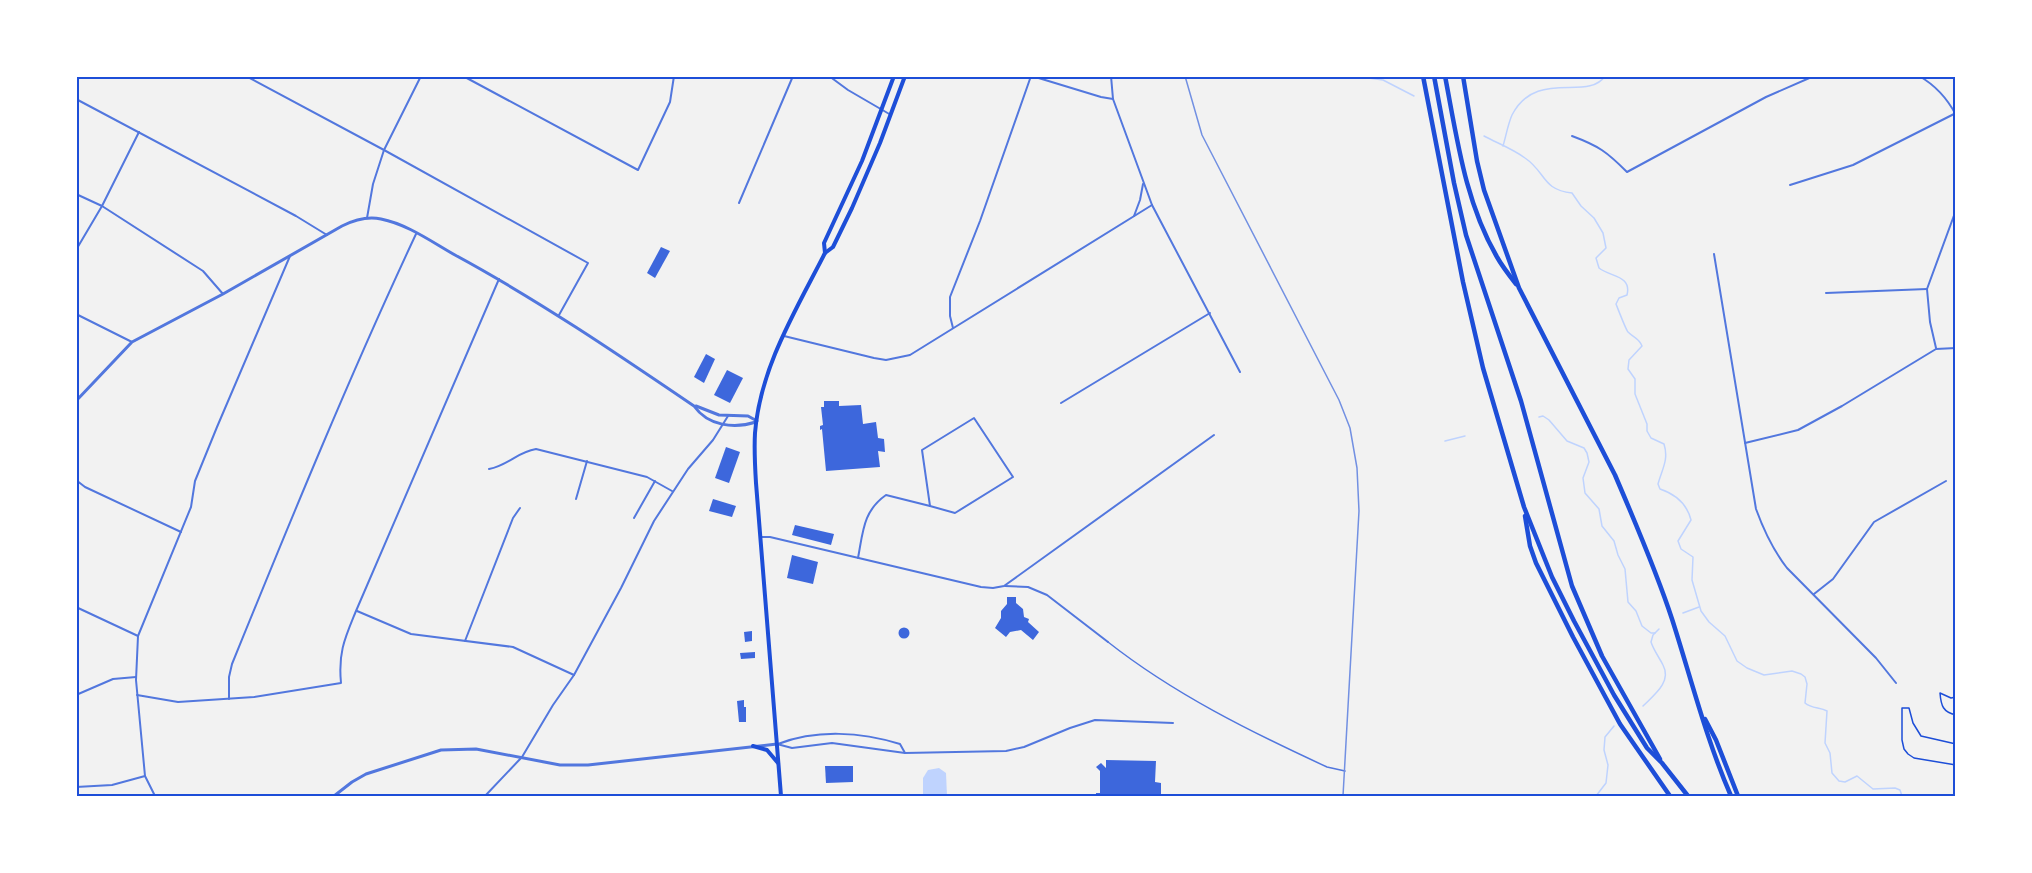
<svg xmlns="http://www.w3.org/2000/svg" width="2032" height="873" viewBox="0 0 2032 873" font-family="'Work Sans',sans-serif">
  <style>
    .water { fill: #bfd3fe }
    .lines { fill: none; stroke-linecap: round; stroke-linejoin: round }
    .stream { stroke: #bfd3fe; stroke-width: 1.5 }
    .building { fill: #3d67dc }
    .path { stroke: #1d4ed8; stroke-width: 1.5 }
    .service { stroke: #5277de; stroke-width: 1.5 }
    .minor { stroke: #5277de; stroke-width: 2 }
    .tertiary { stroke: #5277de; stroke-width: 3 }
    .secondary { stroke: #1d4ed8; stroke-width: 4 }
    .motorway { stroke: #1d4ed8; stroke-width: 4.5 }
    .rail { stroke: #7290e2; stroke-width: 1.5 }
    .neatline { fill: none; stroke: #1d4ed8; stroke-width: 2 }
  </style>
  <rect width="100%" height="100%" fill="#f2f2f2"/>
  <path class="water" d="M 939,768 L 946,773 L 947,796 L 923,796 L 923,778 L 928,770 Z"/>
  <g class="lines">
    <g class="stream">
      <path d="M 1354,76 L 1383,80 L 1414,96"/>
      <path d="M 1484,136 C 1497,143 1513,149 1525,158 C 1546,172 1542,190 1572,193 L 1581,206 L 1594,218 L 1603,233 L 1606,248 L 1596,258 L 1599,268 C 1610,277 1632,275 1627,295 L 1619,298 L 1616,304 C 1618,309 1626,330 1628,332 C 1634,338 1639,338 1642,346 L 1629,360 L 1628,369 L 1635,379 L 1635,394 L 1647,424 L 1647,431 L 1651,438 L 1664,444 C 1669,460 1662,469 1658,484 L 1660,489 C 1675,494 1687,504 1691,520 L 1678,541 L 1681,549 L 1693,557 L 1692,580 L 1701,611 L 1709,622 L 1725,636 L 1737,661 L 1747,668 L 1764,675 L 1792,671 L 1801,674 L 1805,677 L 1807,684 L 1805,703 C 1812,709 1820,707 1827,711 L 1825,743 L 1830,753 L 1832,773 L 1839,781 L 1845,782 L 1857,776 L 1873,789 L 1895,788 L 1900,790 L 1902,796"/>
      <path d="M 1503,146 C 1506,136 1508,124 1512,115 C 1536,68 1588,102 1605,76"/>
      <path d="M 1539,417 L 1543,416 L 1549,420 L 1567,441 L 1584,448 L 1587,453 L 1589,462 L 1583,478 L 1585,493 L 1599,509 L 1602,526 L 1614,541 L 1618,555 L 1625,569 L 1628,602 L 1636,611 L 1642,626 L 1651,633 L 1655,633"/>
      <path d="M 1445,441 L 1465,436"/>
      <path d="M 1683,613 L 1699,607"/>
      <path d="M 1643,706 C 1654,695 1672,682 1663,665 C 1659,657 1654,651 1651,642 L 1653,635 L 1659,629"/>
      <path d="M 1596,796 L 1606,783 L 1608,765 L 1604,750 L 1605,737 L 1614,726"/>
    </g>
  </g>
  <g class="building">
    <path d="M 661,247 L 670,251 L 655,278 L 647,273 Z"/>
    <path d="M 706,354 L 715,359 L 704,383 L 694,377 Z"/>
    <path d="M 727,370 L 743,378 L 730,403 L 714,395 Z"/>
    <path d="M 824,401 L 839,401 L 839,406 L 861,405 L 863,424 L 876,422 L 878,438 L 884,439 L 885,452 L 878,451 L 880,467 L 826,471 L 822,429 L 820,430 L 820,426 L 823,425 L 821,407 L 824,407 Z"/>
    <path d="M 726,447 L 740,452 L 729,483 L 715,478 Z"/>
    <path d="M 713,499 L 736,506 L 732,517 L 709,511 Z"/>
    <path d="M 795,525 L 834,534 L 831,545 L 792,535 Z"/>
    <path d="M 792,555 L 818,562 L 813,584 L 787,578 Z"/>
    <path d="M 1007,597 L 1016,597 L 1016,603 L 1023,609 L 1024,617 L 1029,619 L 1028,622 L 1039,632 L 1033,640 L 1021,630 L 1010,632 L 1006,637 L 995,628 L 1001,618 L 1001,611 L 1007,604 Z"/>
    <circle cx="904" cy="633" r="5.5"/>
    <path d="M 752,631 L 752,641 L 745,642 L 744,632 Z"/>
    <path d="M 755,652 L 755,658 L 741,659 L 740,653 Z"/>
    <path d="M 744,700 L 744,707 L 746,707 L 746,722 L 739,722 L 737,701 Z"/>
    <path d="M 1106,760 L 1156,761 L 1155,782 L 1161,783 L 1161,796 L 1096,796 L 1096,793 L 1100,793 L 1100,771 L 1096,767 L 1101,763 L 1106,768 Z"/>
    <path d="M 825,766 L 853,766 L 853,782 L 826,783 Z"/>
  </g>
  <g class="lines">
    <g class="path">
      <path d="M 1956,697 L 1951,698 L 1940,693 C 1941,706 1943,712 1956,715"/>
      <path d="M 1956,744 L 1921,736 L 1913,723 L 1909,708 L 1902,708 L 1902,740 L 1904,749 L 1908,754 L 1914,758 L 1956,765"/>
    </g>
    <path class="service" d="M 1108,642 C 1174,694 1251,732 1327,767 L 1345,771"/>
    <g class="minor">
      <path d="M 246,76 L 384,150 L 588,263 L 559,315"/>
      <path d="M 463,76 L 638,170 L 670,102 L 674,76"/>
      <path d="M 829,76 L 848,90 L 891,115"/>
      <path d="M 1032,76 L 1101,97 L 1113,99"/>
      <path d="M 1111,76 L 1113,99 L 1152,205 L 1240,372"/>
      <path d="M 1919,76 C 1935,85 1947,98 1956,115"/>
      <path d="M 76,99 L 296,216 L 327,235"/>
      <path d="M 1572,136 C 1599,146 1607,152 1627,172 L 1766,97 L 1814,76"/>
      <path d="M 1790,185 L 1853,165 L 1956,113"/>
      <path d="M 76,194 L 102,206 L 203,271 L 223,294"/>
      <path d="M 739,203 L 793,76"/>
      <path d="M 1134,216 L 1140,200 L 1143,184"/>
      <path d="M 367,218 L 373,184 L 384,150 L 421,76"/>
      <path d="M 76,250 L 102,206 L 139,132"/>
      <path d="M 1714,254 L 1756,509 C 1764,531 1773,550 1787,568 L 1876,658 L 1896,683"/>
      <path d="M 1826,293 L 1927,289"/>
      <path d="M 76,314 L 132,342"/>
      <path d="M 953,328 L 950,316 L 950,297 L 980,221 L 1031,76"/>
      <path d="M 784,336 L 874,358 L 886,360 L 910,355 L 1152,205"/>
      <path d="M 1936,348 L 1930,322 L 1927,289 L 1956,210"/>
      <path d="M 1061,403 L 1210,313"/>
      <path d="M 974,418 L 1013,477 L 955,513 L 930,506 L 922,450 Z"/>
      <path d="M 1745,443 L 1798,430 L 1842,406 L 1936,349 L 1956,348"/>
      <path d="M 489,469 C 509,465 517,452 536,449 L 647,477 L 672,491"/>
      <path d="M 76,480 L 85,487 L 181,532"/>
      <path d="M 576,499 L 587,461"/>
      <path d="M 634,518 L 655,481"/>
      <path d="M 762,537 L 770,537 L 981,587 L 993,588 L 1004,586 L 1214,435"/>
      <path d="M 858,558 C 863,532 863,511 886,495 L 930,506"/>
      <path d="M 1005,586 L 1028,587 L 1047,595 L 1108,642"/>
      <path d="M 1814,594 L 1833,579 L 1874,522 L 1946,481"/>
      <path d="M 76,607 L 138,636"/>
      <path d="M 357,611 L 411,634 L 513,647 L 574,675"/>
      <path d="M 465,641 L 513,518 L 520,508"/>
      <path d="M 76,695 L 113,679 L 136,677"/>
      <path d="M 137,695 L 178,702 L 254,697 L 341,683 C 338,652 345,638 356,611 L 499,279"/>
      <path d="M 229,699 L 229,677 L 232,664 C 291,519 350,375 416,234"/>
      <path d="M 777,744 L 792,748 L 832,743 L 905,753 L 1006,751 L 1024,747 L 1070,728 L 1095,720 L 1173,723"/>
      <path d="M 778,744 C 817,729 861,732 900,744 L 905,753"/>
      <path d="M 76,787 L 112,785 L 145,776"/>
      <path d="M 155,796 L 145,776 L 136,680 L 138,636 L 191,507 L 195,481 L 217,427 L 290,256"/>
      <path d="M 485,796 L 522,757 L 553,705 L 574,675 L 621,588 L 654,521 L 688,469 L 713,440 L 728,416"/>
    </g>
    <g class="tertiary">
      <path d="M 76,401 L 132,342 L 223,294 L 342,226 C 354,220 367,216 381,219 C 407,224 432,242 455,255 C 538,300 616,353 694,406 C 708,426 734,429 756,422"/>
      <path d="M 696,406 L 719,415 L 748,416 L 757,421"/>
      <path d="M 334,796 L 352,782 L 366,774 L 441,750 L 476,749 L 560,765 L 588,765 L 777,744"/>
    </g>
    <g class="secondary">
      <path d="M 825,253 L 824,243 L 862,161 L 894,76"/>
      <path d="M 753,746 L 767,750 L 778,763"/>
      <path d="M 781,796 L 756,483 C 755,467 754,450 755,433 C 760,368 796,310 825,253 L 833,247 L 852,208 L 880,143 L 905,76"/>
    </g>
    <g class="motorway">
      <path d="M 1423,76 L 1463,282 L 1483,368 L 1524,507 L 1552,577 L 1574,621 L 1614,695 L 1647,748 L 1662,763 L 1688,796"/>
      <path d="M 1434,76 L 1454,183 L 1466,235 L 1521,401 L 1572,586 L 1602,656 L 1660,759"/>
      <path d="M 1445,76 C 1457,138 1465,202 1497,257 C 1502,266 1509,275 1516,284"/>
      <path d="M 1463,76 L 1477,161 L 1484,190 L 1519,288 L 1615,475 C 1635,522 1656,570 1672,619 C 1691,678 1706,739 1731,796"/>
      <path d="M 1525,516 L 1530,546 L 1536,563 L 1573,637 L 1620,724 L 1670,796"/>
      <path d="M 1705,719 L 1716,740 L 1738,796"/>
    </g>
    <path class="rail" d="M 1185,76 L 1202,135 L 1339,400 L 1350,428 L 1357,468 L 1359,511 L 1343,796"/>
  </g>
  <rect width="2032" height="873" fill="none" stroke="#ffffff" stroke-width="156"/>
  <rect x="78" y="78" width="1876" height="717" class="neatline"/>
</svg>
